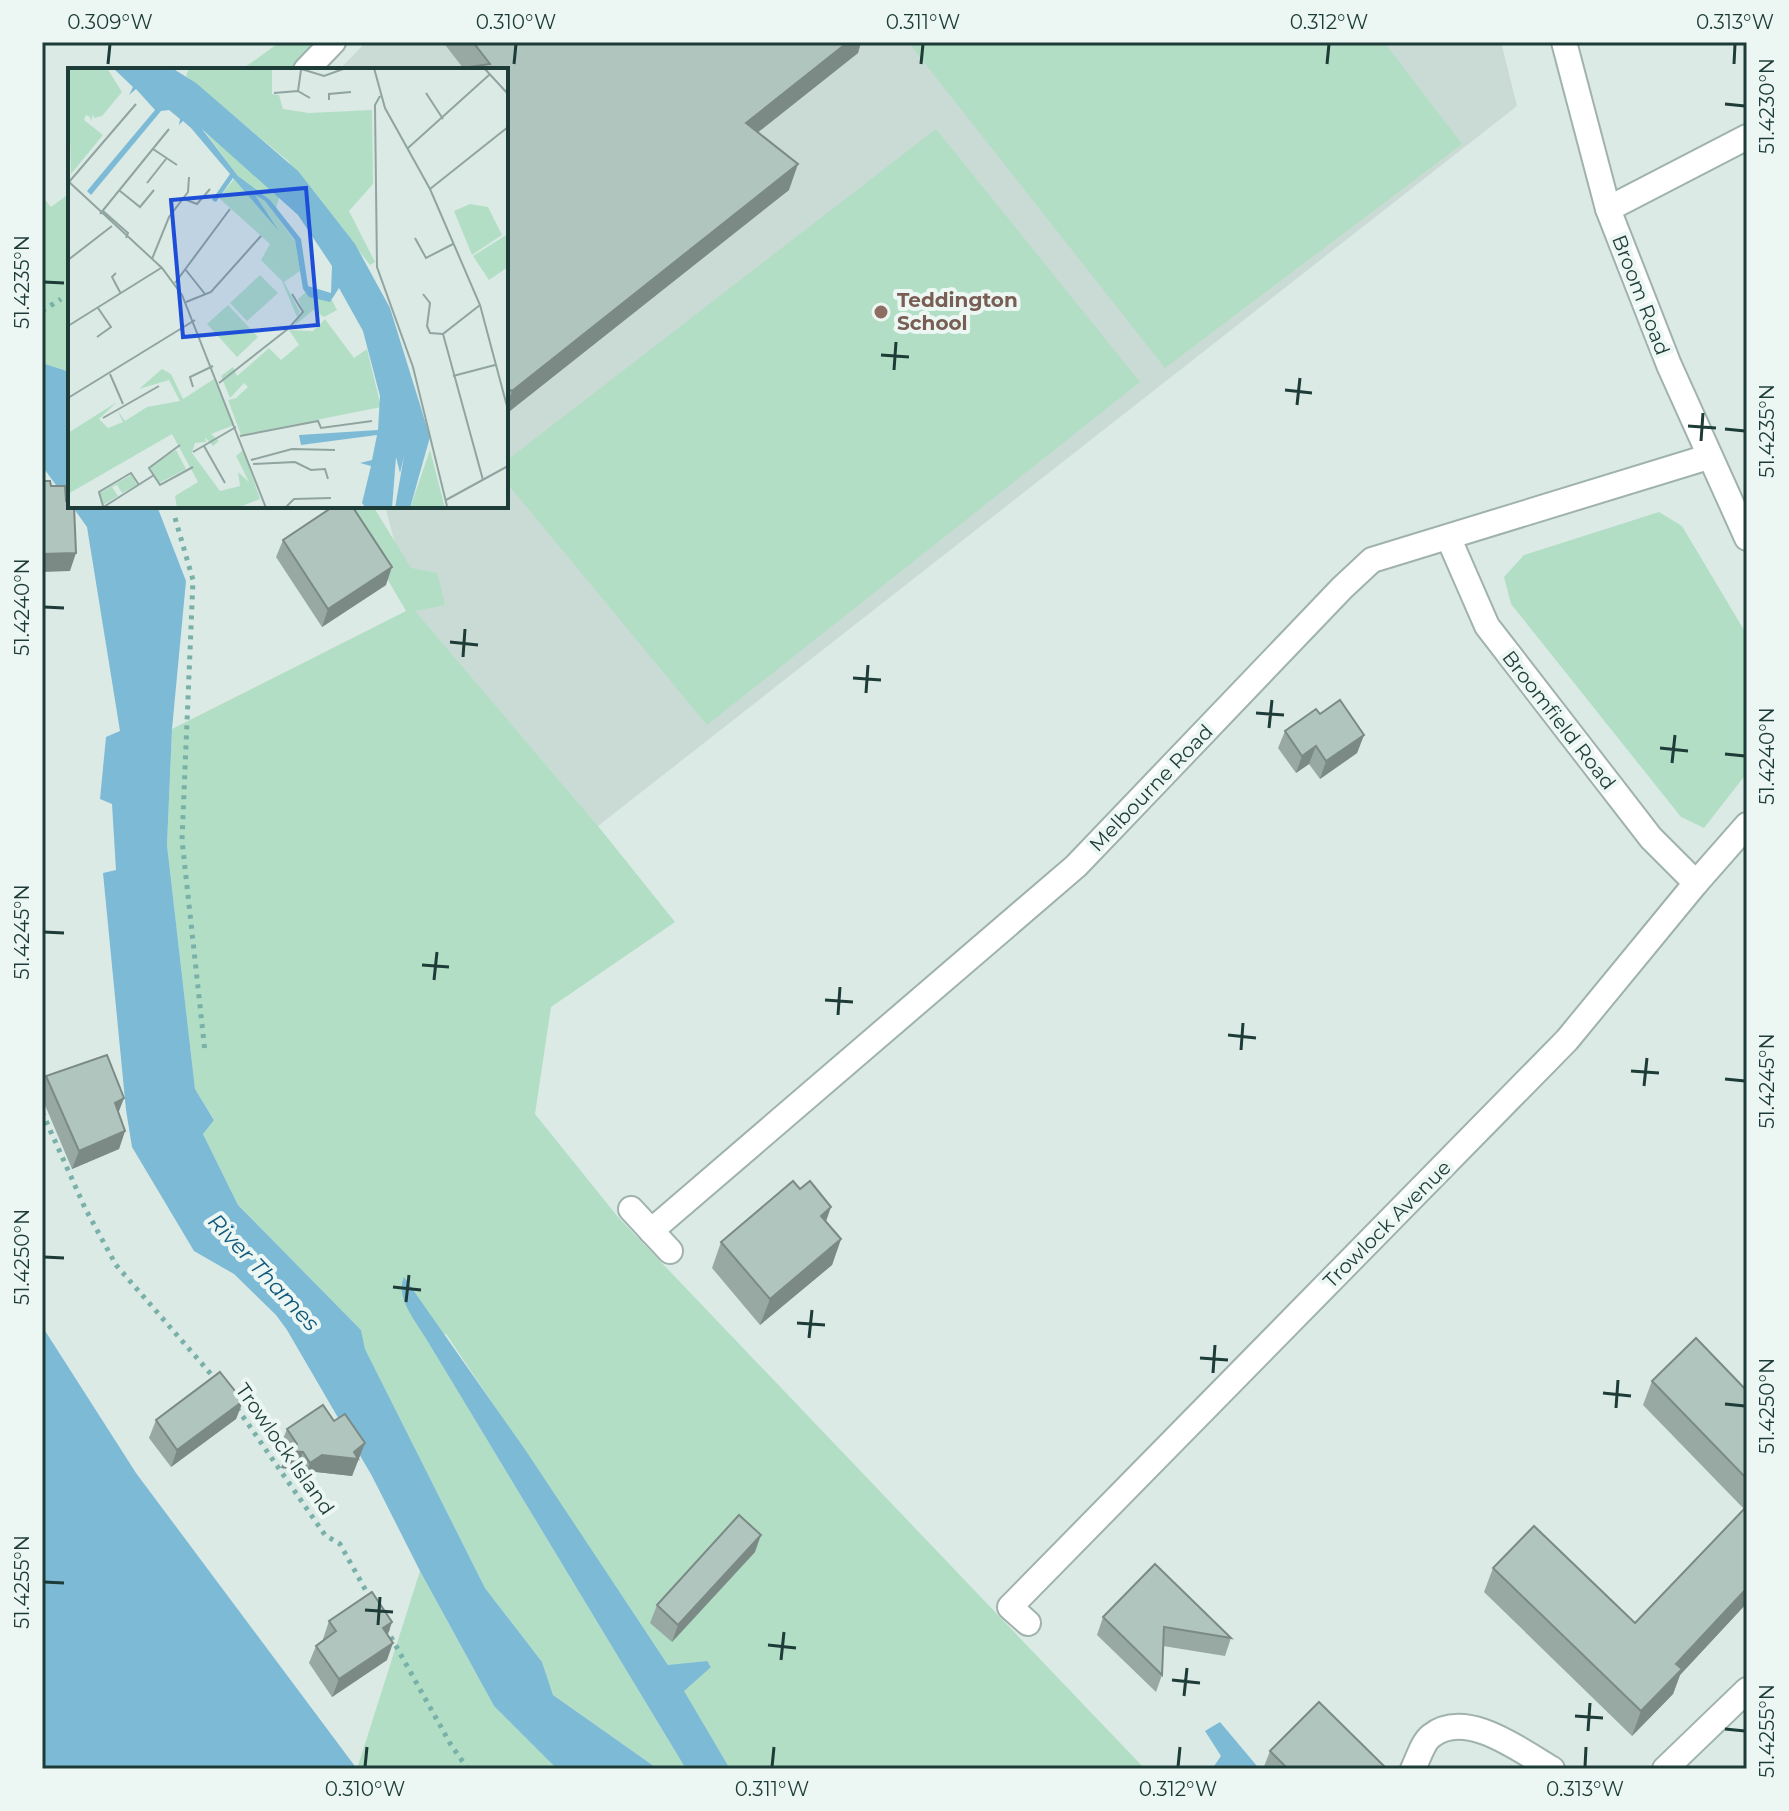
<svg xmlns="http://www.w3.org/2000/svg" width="1789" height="1811" viewBox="0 0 1789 1811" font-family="Montserrat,sans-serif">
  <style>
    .built { fill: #cadad5 }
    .green { fill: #b2dec5 }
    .water { fill: #7dbad6 }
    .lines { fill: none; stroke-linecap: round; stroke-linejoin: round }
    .minor-casing { stroke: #9fb2ae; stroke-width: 28 }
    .tertiary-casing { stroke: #9fb2ae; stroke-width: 28 }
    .path { stroke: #79b1a9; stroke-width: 5; stroke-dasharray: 4 6; stroke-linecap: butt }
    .minor { stroke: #fff; stroke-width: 24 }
    .tertiary { stroke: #fff; stroke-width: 24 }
    .wall { fill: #98a9a4 }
    .shaded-wall { fill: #7c8a86 }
    .building { fill: #b1c5bf; stroke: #7c8a86; stroke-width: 2 }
    .ticks { fill: none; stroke: #1d3b37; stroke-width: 3 }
    .education-dot { fill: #8d6e63; stroke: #ecf7f3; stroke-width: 3 }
    .labels { text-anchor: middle; stroke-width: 8; stroke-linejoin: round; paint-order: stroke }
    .street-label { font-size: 20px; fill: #1d3b37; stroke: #ecf7f3 }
    .education-label { font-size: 20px; font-weight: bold; fill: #785e54; stroke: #ecf7f3; text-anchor: start }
    .water-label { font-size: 22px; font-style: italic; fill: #12597c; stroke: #ecf7f3 }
    .inset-road { fill: none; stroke: #90a4a0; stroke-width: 2 }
    .view { fill: #1d4ed8; fill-opacity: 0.15; stroke: #1d4ed8; stroke-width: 4 }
    .inset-edge { fill: none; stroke: #1d3b37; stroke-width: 4 }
    .neatline { fill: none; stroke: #1d3b37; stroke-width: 3 }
    .ticks-label { font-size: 20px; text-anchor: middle; fill: #1d3b37 }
  </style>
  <rect width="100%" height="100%" fill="#dceae6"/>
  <path class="built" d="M 366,42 L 1501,42 L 1517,106 L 598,826 L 412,608 L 385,506 L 506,506 L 506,70 L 339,70 Z"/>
  <g class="green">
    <path d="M 280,42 L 319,42 L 293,70 L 241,70 Z"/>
    <path d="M 908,42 L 1384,42 L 1462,144 L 1165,368 Z"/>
    <path d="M 936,129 L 1140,382 L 707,725 L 506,482 L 506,461 Z"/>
    <path d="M 70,193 L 70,372 L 42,363 L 42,196 L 51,207 Z"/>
    <path d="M 336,506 L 373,506 L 411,568 L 437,573 L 445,605 L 415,611 L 598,826 L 675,922 L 551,1007 L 535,1114 L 618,1217 L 1145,1769 L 730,1769 L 683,1691 L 711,1666 L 706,1661 L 669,1666 L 446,1334 L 425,1337 L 686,1769 L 658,1769 L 553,1695 L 542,1662 L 485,1588 L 365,1349 L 361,1330 L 238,1205 L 203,1134 L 214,1119 L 195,1089 L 167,845 L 172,729 L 406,611 L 349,513 Z"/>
    <path d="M 1659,512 L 1682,526 L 1747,635 L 1747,773 L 1704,828 L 1681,817 L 1511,604 L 1504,577 L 1524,555 Z"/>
    <path d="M 420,1571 L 494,1706 L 557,1769 L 357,1769 Z"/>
  </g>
  <g class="water">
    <path d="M 42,363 L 70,372 L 70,504 L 42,466 Z"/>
    <path d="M 72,506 L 157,506 L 186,581 L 172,729 L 167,845 L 195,1089 L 214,1120 L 203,1134 L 238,1205 L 361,1330 L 365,1349 L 485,1588 L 542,1662 L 553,1695 L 658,1769 L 557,1769 L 494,1706 L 420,1571 L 372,1476 L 287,1330 L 276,1315 L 234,1274 L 194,1251 L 132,1147 L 126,1110 L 103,873 L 116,870 L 112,804 L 100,799 L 106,737 L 120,731 L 87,527 Z"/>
    <path d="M 404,1277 L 526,1451 L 668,1665 L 707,1661 L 711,1667 L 684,1691 L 730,1769 L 686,1769 L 425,1337 C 415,1320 395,1297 404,1277 Z"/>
    <path d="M 42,1326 L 136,1473 L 357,1769 L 42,1769 Z"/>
    <path d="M 1220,1722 L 1257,1766 L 1254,1769 L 1212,1769 L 1221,1756 L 1205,1731 Z"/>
  </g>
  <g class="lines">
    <defs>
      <g id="minor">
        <path d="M 306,70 L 333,42"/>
        <path d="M 1608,209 L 1747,137"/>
        <path d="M 1449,539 L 1487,626 L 1651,838 L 1696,883"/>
        <path d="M 631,1209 L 670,1251"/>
        <path d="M 651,1231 L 1076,866 L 1342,588 L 1372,560 L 1708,457"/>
        <path d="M 1028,1623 L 1010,1607 L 1567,1040 L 1696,883 L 1747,825"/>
        <path d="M 1413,1769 C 1418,1759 1423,1742 1431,1736 C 1466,1708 1521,1751 1552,1769"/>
        <path d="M 1665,1769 L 1747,1690"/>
      </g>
      <path id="tertiary" d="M 1564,42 L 1608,209 L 1669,365 L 1747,538"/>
    </defs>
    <use href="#minor" class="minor-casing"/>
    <use href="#tertiary" class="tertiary-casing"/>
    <g class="path">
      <path d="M 42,311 L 61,299"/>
      <path d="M 175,518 L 193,580 L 182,840 L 205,1052"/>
      <path d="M 42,1112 L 85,1208 L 116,1265 L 217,1381"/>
      <path d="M 237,1408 L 325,1535 L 340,1544 L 370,1598"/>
      <path d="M 386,1628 L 451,1745 L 468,1769"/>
    </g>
    <use href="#minor" class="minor"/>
    <use href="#tertiary" class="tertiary"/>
  </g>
  <g class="wall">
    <path d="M 443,42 L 861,42 L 858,53 L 758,132 L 789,190 L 506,414 L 506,70 L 463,68 Z"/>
    <path d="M 283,540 L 386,585 L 322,627 L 276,557 Z"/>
    <path d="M 1320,714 L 1364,735 L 1357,753 L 1320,779 L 1309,764 L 1296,773 L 1278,748 L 1285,731 Z"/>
    <path d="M 46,1076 L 124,1098 L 118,1113 L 125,1131 L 119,1149 L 72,1169 L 42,1098 L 42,1088 Z"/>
    <path d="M 826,1221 L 841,1239 L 832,1265 L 760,1325 L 712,1268 L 721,1242 Z"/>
    <path d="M 1652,1381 L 1747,1391 L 1747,1603 L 1680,1675 L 1673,1694 L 1632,1736 L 1484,1592 L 1493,1568 L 1635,1623 L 1744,1509 L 1643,1405 Z"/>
    <path d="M 243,1401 L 236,1419 L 171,1467 L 149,1438 L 156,1420 Z"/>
    <path d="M 334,1421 L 365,1443 L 352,1476 L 316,1472 L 303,1481 L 296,1470 L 281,1468 L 286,1455 L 280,1447 L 287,1429 Z"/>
    <path d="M 755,1552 L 672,1642 L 650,1623 L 657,1605 Z"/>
    <path d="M 1103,1617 L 1231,1638 L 1225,1656 L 1163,1646 L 1162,1675 L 1156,1692 L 1097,1635 Z"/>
    <path d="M 329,1621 L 392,1622 L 387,1634 L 387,1660 L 332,1697 L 309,1663 L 316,1646 L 323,1640 L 323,1639 Z"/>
    <path d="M 1270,1751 L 1387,1769 L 1263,1769 Z"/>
  </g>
  <g class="shaded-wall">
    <path d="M 848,42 L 861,42 L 858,53 L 737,149 L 746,123 Z"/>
    <path d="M 798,164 L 789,190 L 506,414 L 506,408 L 512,391 Z"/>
    <path d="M 76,553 L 70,571 L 42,572 L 42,554 Z"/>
    <path d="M 392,567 L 386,585 L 322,627 L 328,609 Z"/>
    <path d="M 1364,735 L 1357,753 L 1320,779 L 1326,761 Z"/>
    <path d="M 1316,746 L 1309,764 L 1296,773 L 1302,756 Z"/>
    <path d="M 124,1098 L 117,1116 L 115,1103 Z"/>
    <path d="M 125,1131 L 119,1149 L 72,1169 L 79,1151 Z"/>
    <path d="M 831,1207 L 822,1233 L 821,1216 Z"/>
    <path d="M 841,1239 L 832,1265 L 760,1325 L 770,1299 Z"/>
    <path d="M 243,1401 L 236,1419 L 171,1467 L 177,1450 Z"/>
    <path d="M 365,1443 L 352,1476 L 316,1472 L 303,1481 L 310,1463 L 322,1455 L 354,1452 Z"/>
    <path d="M 288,1451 L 303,1452 L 296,1470 L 281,1468 Z"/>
    <path d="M 761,1535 L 755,1552 L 672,1642 L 678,1625 Z"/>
    <path d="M 1747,1588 L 1747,1603 L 1680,1675 L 1673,1694 L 1632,1736 L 1641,1711 L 1676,1664 Z"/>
    <path d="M 392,1622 L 386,1640 L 383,1628 Z"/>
    <path d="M 393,1643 L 387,1660 L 332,1697 L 339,1679 Z"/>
  </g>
  <g class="building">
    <path d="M 473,42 L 848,42 L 746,123 L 798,164 L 512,391 L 506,387 L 506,70 L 448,70 L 490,64 Z"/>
    <path d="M 42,481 L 50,481 L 51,486 L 65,486 L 66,501 L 70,501 L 70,506 L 74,506 L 76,553 L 42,554 Z"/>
    <path d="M 334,506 L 352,506 L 392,567 L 328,609 L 283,540 Z"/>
    <path d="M 1340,700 L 1364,735 L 1326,761 L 1316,746 L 1302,756 L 1285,731 L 1316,709 L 1320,714 Z"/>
    <path d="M 107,1055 L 124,1098 L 115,1103 L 125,1131 L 79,1151 L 46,1076 Z"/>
    <path d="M 793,1181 L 800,1189 L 810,1181 L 831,1207 L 821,1216 L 841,1239 L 770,1299 L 721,1242 Z"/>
    <path d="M 1696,1338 L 1747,1391 L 1747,1479 L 1652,1381 Z"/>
    <path d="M 220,1372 L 243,1401 L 177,1450 L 156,1420 Z"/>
    <path d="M 323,1405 L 334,1421 L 345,1414 L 365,1443 L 354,1452 L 358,1459 L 322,1455 L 310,1463 L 303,1452 L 288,1451 L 297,1444 L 287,1429 Z"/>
    <path d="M 1747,1506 L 1747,1588 L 1676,1664 L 1682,1669 L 1641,1711 L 1493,1568 L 1534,1526 L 1635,1623 Z"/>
    <path d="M 739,1515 L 761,1535 L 678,1625 L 657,1605 Z"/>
    <path d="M 1155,1564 L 1231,1638 L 1164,1627 L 1162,1675 L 1103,1617 Z"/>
    <path d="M 372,1592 L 392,1622 L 383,1628 L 393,1643 L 339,1679 L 316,1646 L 336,1631 L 329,1621 Z"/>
    <path d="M 1319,1702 L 1387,1769 L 1288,1769 L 1270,1751 Z"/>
  </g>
  <path class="ticks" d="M 108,64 L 110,44M 514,64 L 516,44M 921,64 L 923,44M 1327,64 L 1329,44M 1734,64 L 1735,44M 1725,104 L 1745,106M 44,282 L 64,283M 881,355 L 909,357M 894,370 L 896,342M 1285,390 L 1312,393M 1297,405 L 1300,378M 1688,426 L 1716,428M 1725,429 L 1745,431M 1701,441 L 1703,413M 44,607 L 64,608M 450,642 L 478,645M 463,657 L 465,629M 853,678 L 881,680M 866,693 L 868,665M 1256,713 L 1284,715M 1269,728 L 1272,700M 1660,748 L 1688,751M 1725,754 L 1745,756M 1672,763 L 1675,735M 44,932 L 64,933M 422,965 L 449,967M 434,980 L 437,952M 825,1000 L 853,1002M 838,1015 L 840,987M 1228,1035 L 1256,1038M 1241,1050 L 1243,1023M 1631,1071 L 1659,1073M 1725,1079 L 1745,1081M 1644,1086 L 1647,1058M 44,1257 L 64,1258M 393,1287 L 421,1290M 406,1302 L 409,1275M 797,1323 L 825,1325M 809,1338 L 812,1310M 1200,1358 L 1228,1360M 1213,1373 L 1215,1345M 1603,1393 L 1631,1396M 1725,1404 L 1745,1406M 1616,1408 L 1618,1380M 44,1582 L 64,1583M 365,1610 L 393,1612M 378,1625 L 380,1597M 768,1645 L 796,1648M 781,1660 L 784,1632M 1172,1680 L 1200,1683M 1184,1696 L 1187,1668M 1575,1716 L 1603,1718M 1725,1729 L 1745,1731M 1588,1731 L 1590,1703M 365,1767 L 367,1747M 772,1767 L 774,1747M 1178,1767 L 1180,1747M 1585,1767 L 1586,1747"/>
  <circle class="education-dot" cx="881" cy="312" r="8"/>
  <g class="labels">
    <g class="street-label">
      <text transform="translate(1641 295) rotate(69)" y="7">Broom Road</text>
      <text transform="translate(1559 720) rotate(52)" y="7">Broomfield Road</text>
      <text transform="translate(1151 788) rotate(-46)" y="7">Melbourne Road</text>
      <text transform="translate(1387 1224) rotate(-45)" y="7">Trowlock Avenue</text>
      <text transform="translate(285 1449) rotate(55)" y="7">Trowlock Island</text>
    </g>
    <g class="education-label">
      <text x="897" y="307">Teddington<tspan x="897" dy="23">School</tspan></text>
    </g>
    <g class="water-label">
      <text transform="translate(264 1272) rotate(47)" y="8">River Thames</text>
    </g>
  </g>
  <g transform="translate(68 68)">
    <rect width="440" height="440" fill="#dceae6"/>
    <path d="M 0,0 L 39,0 L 54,24 L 34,48 L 26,50 L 25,46 L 23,53 L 22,49 L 18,47 L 16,52 L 35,67 L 3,106 ZM 121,0 L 204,0 L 204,26 L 211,27 L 215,41 L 241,45 L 304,42 L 305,116 L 281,143 L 307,194 L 302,197 L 220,93 L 118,8 ZM 135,61 L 212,126 L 208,141 L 170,108 ZM 166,111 L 210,161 L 185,126 L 197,133 L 227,173 L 232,203 L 216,214 L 232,244 L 229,249 L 214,213 L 193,192 L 202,176 L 151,130 ZM 402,136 L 420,139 L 434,167 L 404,187 L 386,143 ZM 440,166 L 440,199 L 421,212 L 405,188 ZM 192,207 L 210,225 L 179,253 L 162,235 ZM 238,224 L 264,232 L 269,242 L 256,249 L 245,242 L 225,259 L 235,243 L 230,231 ZM 160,237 L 190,269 L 169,289 L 139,256 ZM 257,251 L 286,290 L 299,281 L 313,339 L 173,367 L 160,332 L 168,330 L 180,319 L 176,315 L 162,330 L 153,308 L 165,299 L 169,308 L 201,280 L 213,292 L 231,277 L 221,262 L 245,263 ZM 94,301 L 103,306 L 115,331 L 146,311 L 166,357 L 143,366 L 151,373 L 145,378 L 137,369 L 138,374 L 127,375 L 124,385 L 152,423 L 172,418 L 170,404 L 181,414 L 168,388 L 175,382 L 192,431 L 169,440 L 109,440 L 107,428 L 130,414 L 104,366 L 0,426 L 0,365 L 49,334 L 31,351 L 40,360 L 55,354 L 49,342 L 57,353 L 79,339 L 112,333 L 101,312 L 71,321 ZM 108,382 L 118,401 L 91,415 L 82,399 ZM 362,382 L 377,440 L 342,440 ZM 63,407 L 69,417 L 54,425 L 49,417 L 44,419 L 50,428 L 35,437 L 30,426 Z" fill="#b2dec5"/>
    <path d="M 45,0 L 104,0 L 128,15 L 230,103 L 287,176 L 322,240 L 362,369 L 342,440 L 327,440 L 336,388 L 332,405 L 328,389 L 324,440 L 298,440 L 294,435 L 303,398 L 292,395 L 304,392 L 309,367 L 233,377 L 231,367 L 310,362 L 312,328 L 295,263 L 271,220 L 262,234 L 241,229 L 235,221 L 227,172 L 197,133 L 187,127 L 211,163 L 165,110 L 148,134 L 144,132 L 162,106 L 123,60 L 115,53 L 111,57 L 112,51 L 101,42 L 93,43 L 23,127 L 19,123 L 87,42 L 68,21 L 61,27 L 65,19 ZM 134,61 L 230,147 L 264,198 L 263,225 L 240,218 L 233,171 L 202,132 L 170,108 Z" fill="#7dbad6" fill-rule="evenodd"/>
    <path class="inset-road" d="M 230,0 L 256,8 L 278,0M 306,0 L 317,40 L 362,121 L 412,237 L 440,342M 416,0 L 440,26M 233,2 L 230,23 L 242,30M 206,25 L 230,23M 358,25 L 375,51M 312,28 L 307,37 L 309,199 L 345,299 L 379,438M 261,32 L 261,26 L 283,24M 340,80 L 421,7M 85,81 L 109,97M 0,113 L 94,200 L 114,227 L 198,440M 1,114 L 68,36M 79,115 L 98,91M 362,121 L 440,59M 52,123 L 72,139 L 86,122M 116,131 L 129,136 L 142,121M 35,143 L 60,165 L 58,170M 32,146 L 101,61M 347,170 L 358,190 L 385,176M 84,191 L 101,149 L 120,124 L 121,109M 0,192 L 44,158M 117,201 L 137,226M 48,205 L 44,209 L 53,226M 107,215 L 162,141M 355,226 L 362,235 L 359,258 L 362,265 L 375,266M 118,234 L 143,224 L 193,168M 412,237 L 375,266 L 415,412M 0,258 L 93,200M 29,269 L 43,259 L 30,240M 42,306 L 55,336M 385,308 L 427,297M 151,315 L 221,260 L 235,244 L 224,226M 125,319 L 122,309 L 145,298M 0,330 L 127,252M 35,350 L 91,318M 172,368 L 250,353 L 253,360 L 304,353M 112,377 L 81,400 L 92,417 L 125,399M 136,378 L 157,415M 125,384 L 168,359M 183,392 L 224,381 L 267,382M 185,396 L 227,394 L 243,402 L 257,401 L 260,411M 378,432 L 440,398M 35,438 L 31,424 L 63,405 L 71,417M 34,440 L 86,407M 217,440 L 226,431 L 263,430"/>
    <path class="view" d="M 238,120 L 250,257 L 115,269 L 103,132 Z"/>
    <rect width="440" height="440" class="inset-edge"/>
  </g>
  <rect width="1789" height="1811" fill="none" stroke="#ecf7f3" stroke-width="88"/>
  <rect x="44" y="44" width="1701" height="1723" class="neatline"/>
  <g class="ticks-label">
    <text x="110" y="29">0.309°W</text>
    <text x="516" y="29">0.310°W</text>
    <text x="923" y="29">0.311°W</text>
    <text x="1329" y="29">0.312°W</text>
    <text x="1735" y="29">0.313°W</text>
    <text transform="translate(1767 106) rotate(-90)" y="7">51.4230°N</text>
    <text transform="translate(22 282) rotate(-90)" y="7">51.4235°N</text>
    <text transform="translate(1767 431) rotate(-90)" y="7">51.4235°N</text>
    <text transform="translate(22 607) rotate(-90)" y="7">51.4240°N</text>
    <text transform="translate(1767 756) rotate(-90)" y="7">51.4240°N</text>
    <text transform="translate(22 932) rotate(-90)" y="7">51.4245°N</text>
    <text transform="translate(1767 1081) rotate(-90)" y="7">51.4245°N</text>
    <text transform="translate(22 1257) rotate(-90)" y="7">51.4250°N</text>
    <text transform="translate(1767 1406) rotate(-90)" y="7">51.4250°N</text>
    <text transform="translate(22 1582) rotate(-90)" y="7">51.4255°N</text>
    <text transform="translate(1767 1731) rotate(-90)" y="7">51.4255°N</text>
    <text x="365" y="1796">0.310°W</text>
    <text x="772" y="1796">0.311°W</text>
    <text x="1178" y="1796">0.312°W</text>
    <text x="1585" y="1796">0.313°W</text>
  </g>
</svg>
